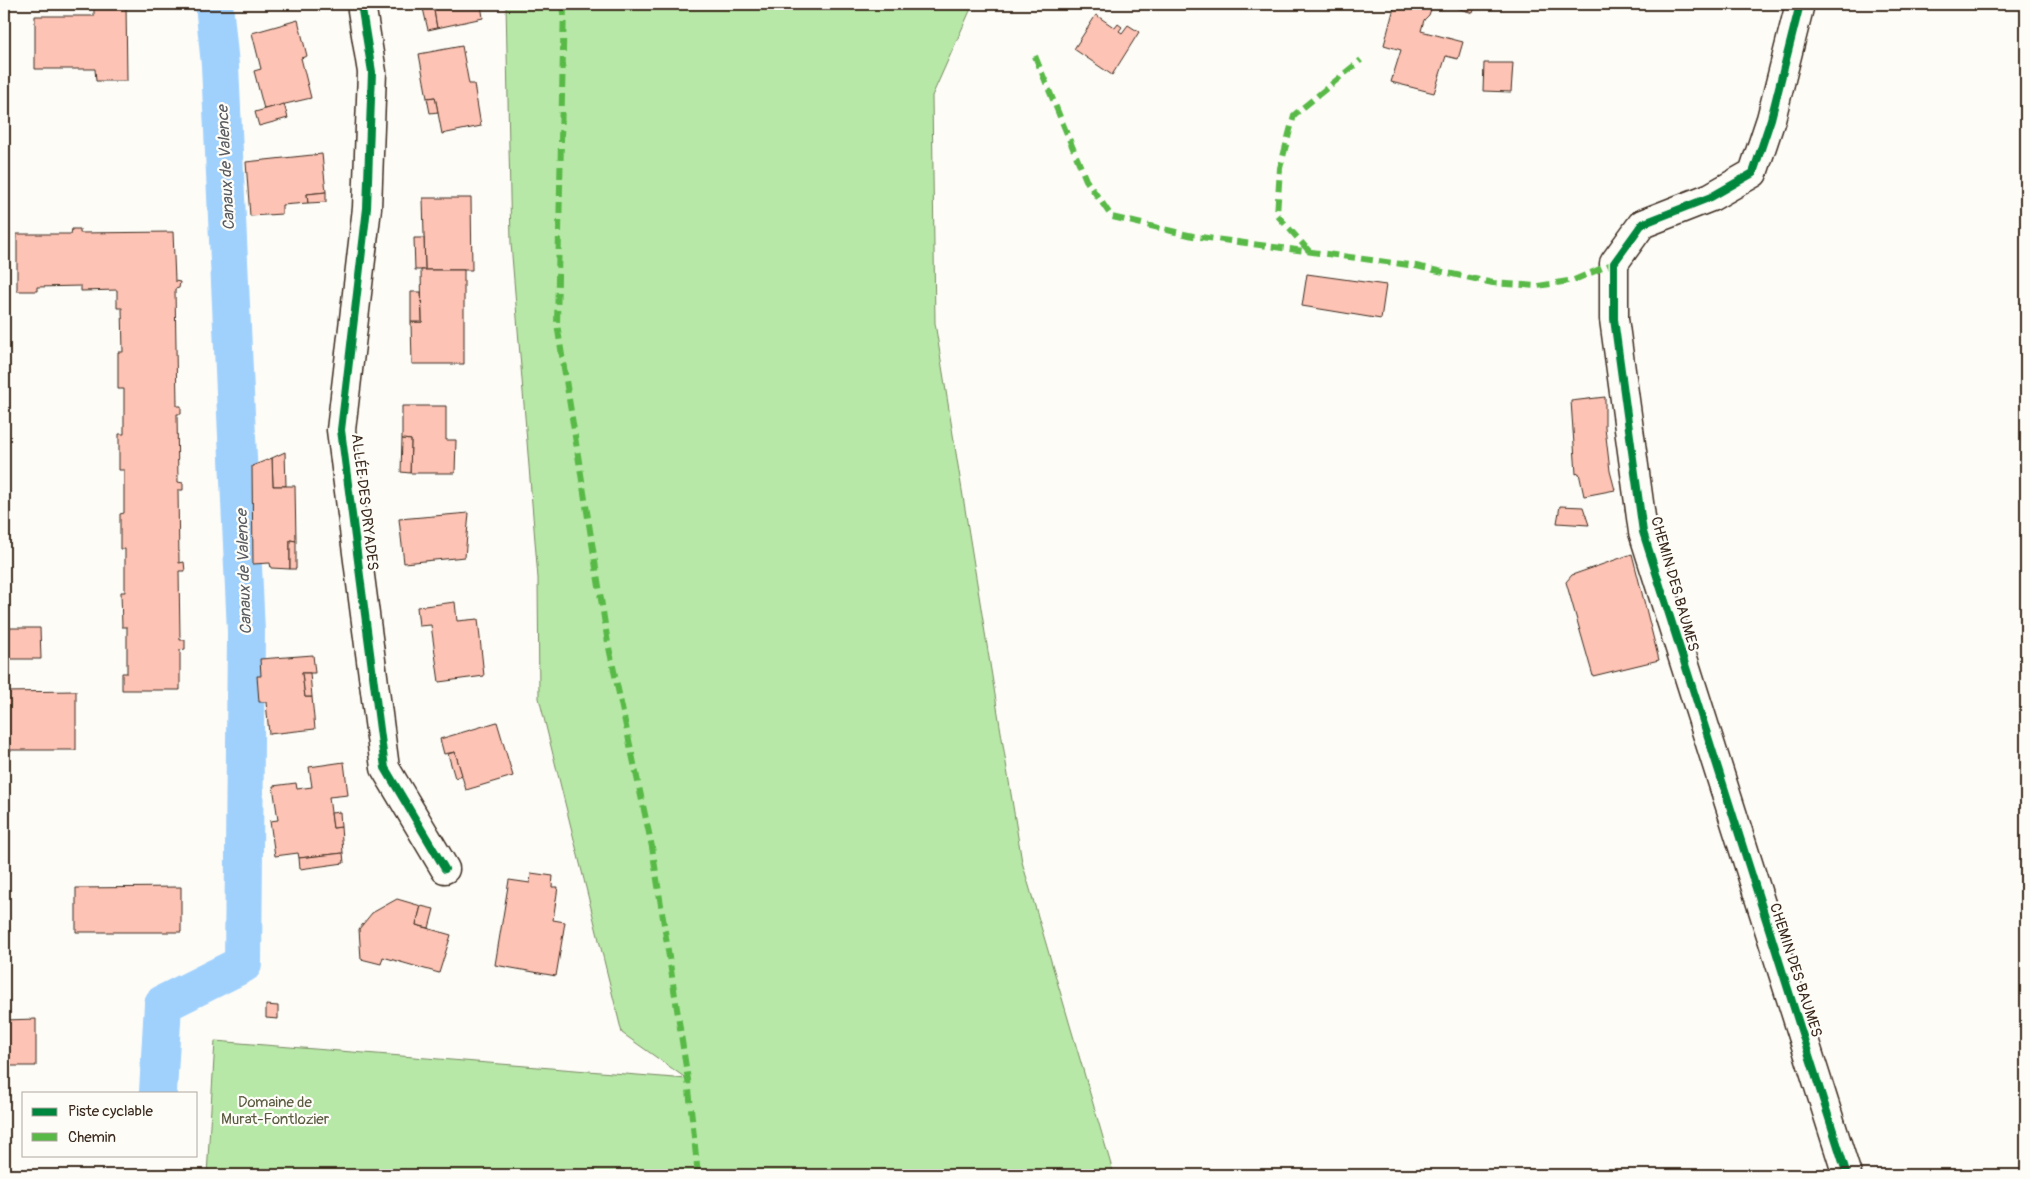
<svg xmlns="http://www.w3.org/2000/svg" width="2030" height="1179" viewBox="0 0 2030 1179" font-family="Pangolin,sans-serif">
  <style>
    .green { fill: #b7e8a7; stroke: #798962 }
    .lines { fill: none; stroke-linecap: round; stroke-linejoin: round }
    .canal { stroke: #a0d1fd; stroke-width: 38 }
    .building { fill: #fdc3b4; stroke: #3b2a1e }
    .street-casing { stroke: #3b2a1e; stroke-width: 31 }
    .street { stroke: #fdfcf7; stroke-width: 28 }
    .quiet { stroke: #58b947; stroke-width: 6; stroke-dasharray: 12 6; stroke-linecap: butt }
    .cycleway-casing { stroke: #fdfcf7; stroke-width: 11 }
    .cycleway { stroke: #00873e; stroke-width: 8 }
    .labels { text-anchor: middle; stroke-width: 4.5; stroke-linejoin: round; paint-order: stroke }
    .street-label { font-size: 15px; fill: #3b2a1e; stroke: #fdfcf7 }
    .park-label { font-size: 15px; fill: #5a5a40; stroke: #fdfcf7 }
    .water-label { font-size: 16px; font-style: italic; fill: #595c61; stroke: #fdfcf7 }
  </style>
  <rect width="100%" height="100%" fill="#fdfcf7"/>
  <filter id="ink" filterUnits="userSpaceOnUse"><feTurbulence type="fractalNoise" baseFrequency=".02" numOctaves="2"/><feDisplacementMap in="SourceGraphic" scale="10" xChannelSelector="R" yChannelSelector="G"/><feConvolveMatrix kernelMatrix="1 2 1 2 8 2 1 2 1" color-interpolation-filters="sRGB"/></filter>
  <g filter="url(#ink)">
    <path class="green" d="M 506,4 L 973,4 L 932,96 L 935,323 L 1022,862 L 1114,1175 L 207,1175 L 215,1041 L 687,1079 L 622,1033 L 539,698 L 538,578 L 511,243 Z"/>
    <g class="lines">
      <path class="canal" d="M 158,1092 L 163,1004 L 243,964 L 246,632 L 220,65 L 214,4"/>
    </g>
    <g class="building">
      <path d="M 94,4 L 126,4 L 127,81 L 96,81 L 95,69 L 35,69 L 35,16 L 94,16 Z"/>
      <path d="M 388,4 L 420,4 L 389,10 Z"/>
      <path d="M 422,4 L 433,4 L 437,28 L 428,30 Z"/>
      <path d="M 433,4 L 481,4 L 483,18 L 437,28 Z"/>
      <path d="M 1395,4 L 1433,4 L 1429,15 L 1424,20 L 1421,31 L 1463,42 L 1458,59 L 1446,56 L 1434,93 L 1391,82 L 1401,50 L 1384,45 Z"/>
      <path d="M 1444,4 L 1476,4 L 1473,13 Z"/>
      <path d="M 1096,15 L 1115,28 L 1118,24 L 1122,27 L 1119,31 L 1122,33 L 1128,25 L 1139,32 L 1112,75 L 1074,49 Z"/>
      <path d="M 298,20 L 307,56 L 301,58 L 311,98 L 264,109 L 254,71 L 261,69 L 252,33 Z"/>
      <path d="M 462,46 L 469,84 L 474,84 L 481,126 L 442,134 L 435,97 L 427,98 L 419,54 Z"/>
      <path d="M 1484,63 L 1513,63 L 1511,92 L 1483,91 Z"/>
      <path d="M 435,97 L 438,112 L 430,113 L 427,98 Z"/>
      <path d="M 284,104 L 288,118 L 259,126 L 255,112 Z"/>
      <path d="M 322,154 L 326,192 L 307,194 L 308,203 L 282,205 L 282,214 L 250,216 L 246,162 Z"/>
      <path d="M 326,192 L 326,202 L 308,203 L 307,194 Z"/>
      <path d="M 423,198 L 471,198 L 472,270 L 425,270 Z"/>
      <path d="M 72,229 L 80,229 L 80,233 L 173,232 L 175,281 L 180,282 L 179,288 L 175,289 L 177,406 L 181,406 L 181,414 L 177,414 L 178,482 L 183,483 L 183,490 L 178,490 L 179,563 L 184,562 L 185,571 L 179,571 L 180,640 L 185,640 L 185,649 L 180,650 L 180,690 L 122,690 L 122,673 L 127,673 L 127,627 L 122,627 L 121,592 L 125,592 L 125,549 L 120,549 L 120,514 L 124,513 L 124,470 L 119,470 L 119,434 L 124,434 L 124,389 L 118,389 L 118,352 L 123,352 L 122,308 L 117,308 L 117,290 L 81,291 L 81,286 L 37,287 L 37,291 L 17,291 L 17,234 L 71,234 Z"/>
      <path d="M 414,238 L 424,238 L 425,270 L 415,270 Z"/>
      <path d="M 421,270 L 464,270 L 464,364 L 412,364 L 411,322 L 422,322 Z"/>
      <path d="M 1307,274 L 1386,285 L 1381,319 L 1302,306 Z"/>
      <path d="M 411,292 L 421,292 L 422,322 L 411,322 Z"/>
      <path d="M 1605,397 L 1605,428 L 1610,471 L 1615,490 L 1584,496 L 1579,473 L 1576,474 L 1571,401 Z"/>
      <path d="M 402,406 L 446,406 L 446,440 L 456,440 L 455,473 L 410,473 L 411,440 L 402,439 Z"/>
      <path d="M 402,439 L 411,440 L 410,473 L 401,472 Z"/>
      <path d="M 285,452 L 286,486 L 273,486 L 272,458 Z"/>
      <path d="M 272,458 L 273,486 L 295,486 L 296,541 L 290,540 L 290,569 L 271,568 L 270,563 L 253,564 L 252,466 Z"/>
      <path d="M 1560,506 L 1583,507 L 1589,525 L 1557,523 Z"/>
      <path d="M 469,513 L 465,557 L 404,563 L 399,519 Z"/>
      <path d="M 290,540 L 296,541 L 296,569 L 290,569 Z"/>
      <path d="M 1632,554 L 1659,660 L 1593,676 L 1566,582 L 1572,575 Z"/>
      <path d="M 455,602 L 457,621 L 478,619 L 484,676 L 439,682 L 431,625 L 419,626 L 417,607 Z"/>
      <path d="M 4,628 L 40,628 L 41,659 L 4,659 Z"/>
      <path d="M 313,655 L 315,673 L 302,673 L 305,697 L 312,697 L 315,729 L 269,734 L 266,702 L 259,702 L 257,676 L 261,676 L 260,659 Z"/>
      <path d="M 302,673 L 310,673 L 312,697 L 305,697 Z"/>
      <path d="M 76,691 L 76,750 L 4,750 L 4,692 Z"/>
      <path d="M 497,722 L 513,776 L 466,790 L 455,752 L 444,754 L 440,739 Z"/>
      <path d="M 455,752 L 462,775 L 455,778 L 448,754 Z"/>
      <path d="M 344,762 L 348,795 L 329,797 L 333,828 L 341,827 L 343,853 L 299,858 L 298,853 L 275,856 L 270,821 L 278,820 L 273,786 L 296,783 L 297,789 L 312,787 L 309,767 Z"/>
      <path d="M 340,812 L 341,827 L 333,828 L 331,813 Z"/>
      <path d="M 343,853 L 344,863 L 300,869 L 299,858 Z"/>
      <path d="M 531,873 L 553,876 L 552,887 L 558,887 L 553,920 L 565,922 L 556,976 L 495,965 L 509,880 L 530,883 Z"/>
      <path d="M 181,887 L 181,932 L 76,932 L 76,888 Z"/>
      <path d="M 397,899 L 421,906 L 416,925 L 451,935 L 439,973 L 383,957 L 381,964 L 361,959 L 359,929 L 372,913 Z"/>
      <path d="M 421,906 L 434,909 L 429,928 L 416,925 Z"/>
      <path d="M 266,1005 L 278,1006 L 278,1019 L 266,1018 Z"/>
      <path d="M 36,1019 L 36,1066 L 4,1066 L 4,1020 Z"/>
    </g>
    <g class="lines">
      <defs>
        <g id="street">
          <path d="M 361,4 L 372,72 L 367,208 L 341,430 L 385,768 L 445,869"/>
          <path d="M 1800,4 L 1771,119 L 1753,173 L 1711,197 L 1642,224 L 1614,263 L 1614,319 L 1643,532 L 1847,1175"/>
        </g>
      </defs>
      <use href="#street" class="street-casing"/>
      <use href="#street" class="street"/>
      <g class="quiet">
        <path d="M 564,4 L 557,324 L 608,643 L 652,847 L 688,1080 L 698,1175"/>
        <path d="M 1035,56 L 1086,180 L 1112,217 L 1193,236 L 1416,266 L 1493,283 L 1538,286 L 1574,280 L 1614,263"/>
        <path d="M 1309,251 L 1277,215 L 1280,168 L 1294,115 L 1361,60"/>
      </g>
      <defs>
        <g id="cycleway">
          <path d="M 361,4 L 372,72 L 367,208 L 341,430 L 385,768 L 445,869"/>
          <path d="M 1800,4 L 1771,119 L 1753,173 L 1711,197 L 1642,224 L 1614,263 L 1614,319 L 1643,532 L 1847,1175"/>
        </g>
      </defs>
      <use href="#cycleway" class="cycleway-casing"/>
      <use href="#cycleway" class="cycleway"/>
    </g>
  </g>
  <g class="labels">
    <g class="street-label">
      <text transform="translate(365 502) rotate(83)" y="5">ALLÉE DES DRYADES</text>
      <text transform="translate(1675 584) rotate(74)" y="5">CHEMIN DES BAUMES</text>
      <text transform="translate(1796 970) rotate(72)" y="5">CHEMIN DES BAUMES</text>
    </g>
    <g class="park-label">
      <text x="275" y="1107">Domaine de<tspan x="275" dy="17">Murat-Fontlozier</tspan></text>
    </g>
    <g class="water-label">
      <text transform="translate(225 168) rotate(-93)" y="6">Canaux de Valence</text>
      <text transform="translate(243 572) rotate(-92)" y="6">Canaux de Valence</text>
    </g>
  </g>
  <rect width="2030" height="1179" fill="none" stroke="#fdfcf7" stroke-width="20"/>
  <rect x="10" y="10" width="2010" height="1159" fill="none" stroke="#3b2a1e" stroke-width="2" filter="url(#ink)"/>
  <rect x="22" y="1092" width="175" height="65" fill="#fdfcf7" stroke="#afa8a0"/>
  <rect x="32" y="1108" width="25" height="8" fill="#00873e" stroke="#afa8a0"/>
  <text x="68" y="1116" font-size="15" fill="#3b2a1e">Piste cyclable</text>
  <rect x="32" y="1133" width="25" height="8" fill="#58b947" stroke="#afa8a0"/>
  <text x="68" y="1142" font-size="15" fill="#3b2a1e">Chemin</text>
</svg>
